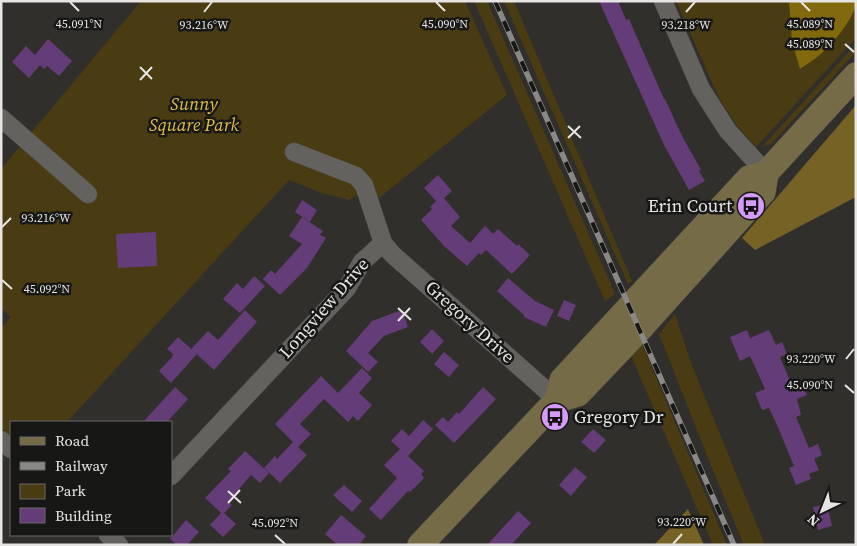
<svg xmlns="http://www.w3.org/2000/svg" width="857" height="546" viewBox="0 0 857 546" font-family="'Source Serif 4',serif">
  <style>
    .green { fill: #4a3c12 }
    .forest { fill: #766225 }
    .water { fill: #83690d }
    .building { fill: #633c78 }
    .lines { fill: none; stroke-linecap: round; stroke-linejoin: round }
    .minor-casing { stroke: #4e4d4a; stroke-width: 19 }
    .secondary-casing { stroke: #4e4d4a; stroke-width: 26 }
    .minor { stroke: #63625f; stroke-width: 18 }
    .secondary { stroke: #756b46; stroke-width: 25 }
    .rail-casing { stroke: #898886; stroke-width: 5.5 }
    .rail { stroke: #171716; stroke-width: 4; stroke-dasharray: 11; stroke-linecap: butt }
    .ticks { fill: none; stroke: #e6e5e3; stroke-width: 2 }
    .labels { text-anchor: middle; stroke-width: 5; stroke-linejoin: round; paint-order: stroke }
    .park-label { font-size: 18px; font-style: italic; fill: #e0bc4c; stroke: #171716 }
    .poi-label { font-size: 18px; fill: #e6e5e3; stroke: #171716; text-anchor: end }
    .street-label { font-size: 18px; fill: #e6e5e3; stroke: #171716 }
    .ticks-label { font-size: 12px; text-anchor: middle; fill: #e6e5e3; stroke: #171716; stroke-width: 5; stroke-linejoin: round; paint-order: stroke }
  </style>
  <rect width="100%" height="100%" fill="#302f2c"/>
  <g class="green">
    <path d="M 141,1 L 465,1 L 507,95 L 364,210 L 361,198 L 357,195 L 349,200 L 322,193 L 289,180 L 67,422 L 11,422 L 11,436 L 1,428 L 1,328 L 11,317 L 1,308 L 1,169 Z"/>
    <path d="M 474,1 L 487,1 L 615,294 L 605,301 Z"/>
    <path d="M 504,1 L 514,1 L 632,281 L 628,284 Z"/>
    <path d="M 676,1 L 856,1 L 856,38 L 756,147 L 738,127 L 719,98 Z"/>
    <path d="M 856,44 L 856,52 L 771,144 L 762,147 Z"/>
    <path d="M 675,314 L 691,363 L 765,545 L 744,545 L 710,463 L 659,334 Z"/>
    <path d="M 641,342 L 727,545 L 713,545 L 632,358 L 633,356 L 630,352 Z"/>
  </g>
  <g class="forest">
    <path d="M 856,105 L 856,197 L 755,250 L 742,238 Z"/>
    <path d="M 688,509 L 704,545 L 654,545 Z"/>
  </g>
  <path class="water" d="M 789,1 L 856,1 C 856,18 829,48 816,58 C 811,62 805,65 800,69 L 792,42 Z"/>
  <g class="building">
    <path d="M 599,1 L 618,1 L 626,20 L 629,19 L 664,99 L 665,99 L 682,136 L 701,170 L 699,171 L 705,181 L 689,190 L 664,145 Z"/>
    <path d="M 48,39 L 72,61 L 59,76 L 47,66 L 44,69 L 40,65 L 29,78 L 12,62 L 26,46 L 35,55 Z"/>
    <path d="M 438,175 L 452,191 L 444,198 L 460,217 L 451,226 L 470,243 L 485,226 L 493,234 L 498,229 L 517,246 L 518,244 L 530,255 L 512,274 L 486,250 L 481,255 L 479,253 L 467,266 L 445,247 L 421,220 L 432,209 L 430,207 L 436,201 L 424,188 Z"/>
    <path d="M 302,200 L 317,210 L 310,222 L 295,212 Z"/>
    <path d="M 302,217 L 323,231 L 320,235 L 326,238 L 307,268 L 280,295 L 263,279 L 271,270 L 275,274 L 302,244 L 289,236 Z"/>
    <path d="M 156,232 L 157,266 L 118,268 L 116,234 Z"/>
    <path d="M 254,276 L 265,286 L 240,313 L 223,299 L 237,283 L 243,289 Z"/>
    <path d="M 508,278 L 535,301 L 554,310 L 546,327 L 524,317 L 524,315 L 497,291 Z"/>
    <path d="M 564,300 L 576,305 L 569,321 L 557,316 Z"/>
    <path d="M 245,310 L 257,322 L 214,370 L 191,349 L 208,331 L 218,340 Z"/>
    <path d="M 402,310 L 408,327 L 384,336 L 368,353 L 378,362 L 368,372 L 346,351 L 372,321 Z"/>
    <path d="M 432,329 L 444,341 L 432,354 L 420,342 Z"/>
    <path d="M 747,330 L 750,338 L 769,330 L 776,345 L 782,342 L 787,354 L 780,357 L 793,388 L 802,384 L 807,395 L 797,399 L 801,415 L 796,417 L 809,448 L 818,444 L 822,455 L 814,459 L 819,470 L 809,474 L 811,479 L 796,485 L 789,468 L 794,466 L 777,425 L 769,408 L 762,410 L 755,393 L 765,389 L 750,356 L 740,361 L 730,337 Z"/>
    <path d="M 178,337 L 197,354 L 171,383 L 159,371 L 172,357 L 173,354 L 167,349 Z"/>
    <path d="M 444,352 L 459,365 L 449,377 L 434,364 Z"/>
    <path d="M 362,368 L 372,378 L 359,393 L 372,405 L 358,421 L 353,416 L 348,422 L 324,399 L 300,424 L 311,434 L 298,447 L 307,455 L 280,483 L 264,468 L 275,456 L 277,459 L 293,442 L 275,424 L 321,376 L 338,393 Z"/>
    <path d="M 175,387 L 188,399 L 167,422 L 143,422 Z"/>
    <path d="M 483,387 L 496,399 L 454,443 L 435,425 L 443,417 L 448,422 L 457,412 L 459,414 Z"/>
    <path d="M 423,420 L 433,429 L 408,456 L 424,471 L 421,474 L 424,478 L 410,492 L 408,491 L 381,520 L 369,509 L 397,478 L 384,465 L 400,449 L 391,441 L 402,429 L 409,436 Z"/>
    <path d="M 593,429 L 606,440 L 594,453 L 581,442 Z"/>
    <path d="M 245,451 L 269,473 L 260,483 L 251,475 L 228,502 L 232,505 L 224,513 L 236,524 L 223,537 L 210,525 L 221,513 L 205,498 L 231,471 L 228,469 Z"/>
    <path d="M 575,467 L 587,477 L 571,496 L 559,485 Z"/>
    <path d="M 344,485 L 362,501 L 352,512 L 333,495 Z"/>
    <path d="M 827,504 L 832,526 L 818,530 L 813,507 Z"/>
    <path d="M 518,511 L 531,523 L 511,545 L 487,545 Z"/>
    <path d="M 341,515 L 366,536 L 359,545 L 338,545 L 325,534 Z"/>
    <path d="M 186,520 L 199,532 L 187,545 L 177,545 L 170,539 Z"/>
  </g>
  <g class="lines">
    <defs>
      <g id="minor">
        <path d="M 663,1 L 701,89 L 728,131 L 766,173"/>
        <path d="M 1,118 L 88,194"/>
        <path d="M 383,243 L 392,254 L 557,400"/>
        <path d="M 1,440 L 11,449"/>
        <path d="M 171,476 L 347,288 L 362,262 L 383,243 L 364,185 L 356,176 L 294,152"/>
        <path d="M 108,535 L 119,545"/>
      </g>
      <g id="secondary">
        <path d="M 557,400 L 562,380 L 749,178 L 766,173 L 856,75"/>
        <path d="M 420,545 L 557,400 L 578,394 L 639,330 L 763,192 L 766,173"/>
      </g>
    </defs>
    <use href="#minor" class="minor-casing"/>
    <use href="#secondary" class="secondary-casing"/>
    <use href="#minor" class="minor"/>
    <use href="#secondary" class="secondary"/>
    <defs>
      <path id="rail" d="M 495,1 L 734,545"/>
    </defs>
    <use href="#rail" class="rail-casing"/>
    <use href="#rail" class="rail"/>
  </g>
  <path class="ticks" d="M 70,2 L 79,11M 436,2 L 445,11M 801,2 L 810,11M 204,12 L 212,2M 686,12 L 695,2M 845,44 L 854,52M 140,67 L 152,79M 140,80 L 152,67M 568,126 L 581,138M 568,138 L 580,126M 2,227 L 11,218M 2,280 L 12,289M 398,308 L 411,320M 398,321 L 410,308M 846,359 L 854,349M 845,385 L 854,393M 228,491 L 241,503M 228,503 L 240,490M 275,535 L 285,544M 673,544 L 682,534"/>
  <defs>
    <symbol id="bus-disc" viewBox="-11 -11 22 22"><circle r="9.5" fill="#d69bf9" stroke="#171716"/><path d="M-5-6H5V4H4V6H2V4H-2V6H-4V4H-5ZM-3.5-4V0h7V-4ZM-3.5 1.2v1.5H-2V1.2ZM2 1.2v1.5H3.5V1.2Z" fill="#111"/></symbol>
  </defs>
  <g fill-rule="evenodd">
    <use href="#bus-disc" x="735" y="190" width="32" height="32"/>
    <use href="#bus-disc" x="539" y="401" width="32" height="32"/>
  </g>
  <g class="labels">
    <g class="park-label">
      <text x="194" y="110">Sunny<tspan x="194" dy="21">Square Park</tspan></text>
    </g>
    <g class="poi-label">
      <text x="732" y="212">Erin Court</text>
      <text x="574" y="423" text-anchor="start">Gregory Dr</text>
    </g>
    <g class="street-label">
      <text transform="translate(324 308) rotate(-49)" y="6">Longview Drive</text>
      <text transform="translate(470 322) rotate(42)" y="6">Gregory Drive</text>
    </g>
  </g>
  <g class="ticks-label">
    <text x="810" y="28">45.089°N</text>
    <text x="79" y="28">45.091°N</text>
    <text x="445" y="28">45.090°N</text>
    <text x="204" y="29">93.216°W</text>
    <text x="686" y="29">93.218°W</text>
    <text x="810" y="48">45.089°N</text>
    <text x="46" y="222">93.216°W</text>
    <text x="47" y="293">45.092°N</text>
    <text x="811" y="363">93.220°W</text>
    <text x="810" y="389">45.090°N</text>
    <text x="682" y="526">93.220°W</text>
    <text x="275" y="527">45.092°N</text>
  </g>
  <rect width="857" height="546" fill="none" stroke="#e6e5e3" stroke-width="5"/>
  <rect x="10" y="421" width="162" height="115" fill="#171716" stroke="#6a6968"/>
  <rect x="20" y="437" width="25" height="8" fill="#756b46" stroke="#6a6968"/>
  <text x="55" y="446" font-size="15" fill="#e6e5e3">Road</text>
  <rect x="20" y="462" width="25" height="8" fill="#898886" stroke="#6a6968"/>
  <text x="55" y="471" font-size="15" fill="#e6e5e3">Railway</text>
  <rect x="20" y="484" width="25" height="15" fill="#4a3c12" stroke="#6a6968"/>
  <text x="55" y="496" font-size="15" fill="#e6e5e3">Park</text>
  <rect x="20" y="508" width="25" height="15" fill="#633c78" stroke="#6a6968"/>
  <text x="55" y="521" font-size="15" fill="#e6e5e3">Building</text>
  <g transform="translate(822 511) rotate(223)" stroke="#171716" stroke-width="4" paint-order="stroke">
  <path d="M0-4L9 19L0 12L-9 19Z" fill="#e6e5e3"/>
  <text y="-8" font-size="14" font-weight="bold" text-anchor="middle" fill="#e6e5e3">N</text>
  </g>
</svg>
